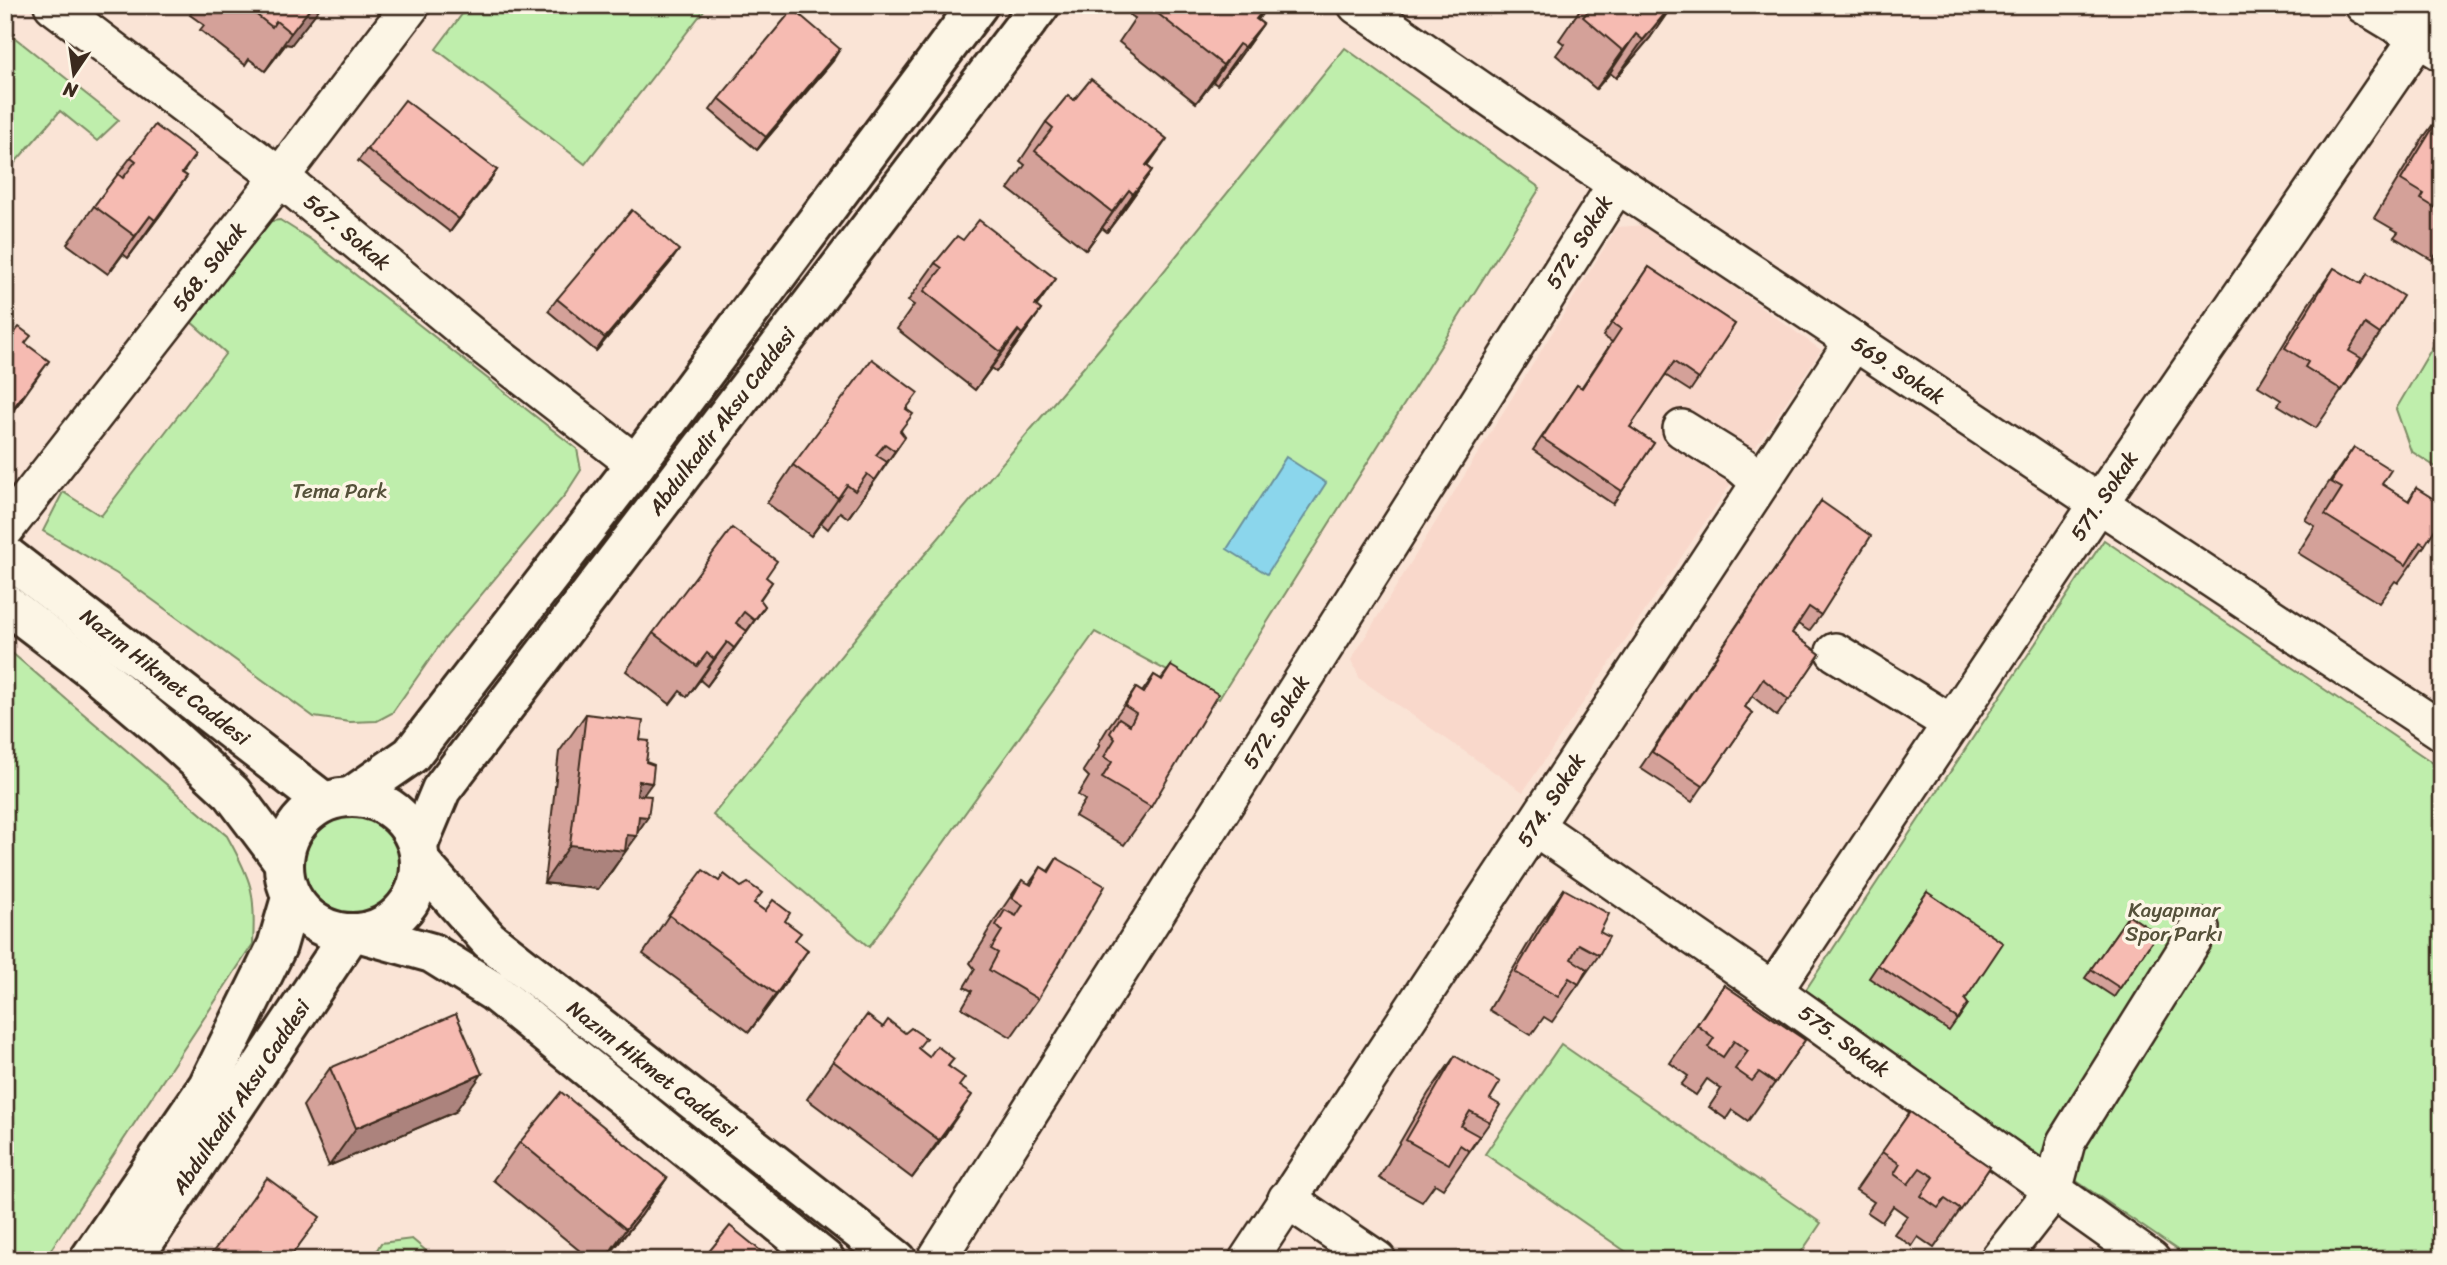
<svg xmlns="http://www.w3.org/2000/svg" width="2447" height="1265" viewBox="0 0 2447 1265" font-family="Sriracha,sans-serif">
  <style>
    .built { fill: #f9d8cb }
    .green { fill: #bfeeac; stroke: #7d8c65; stroke-width: 2 }
    .water { fill: #8bd6ec; stroke: #6b919a; stroke-width: 2 }
    .lines { fill: none; stroke-linecap: round; stroke-linejoin: round }
    .minor-casing { stroke: #3b2a1e; stroke-width: 42 }
    .major-casing { stroke: #3b2a1e; stroke-width: 44 }
    .minor { stroke: #fcf5e5; stroke-width: 37 }
    .major { stroke: #fcf5e5; stroke-width: 38 }
    .wall { fill: #d4a199; stroke: #3b2a1e; stroke-width: 2 }
    .shaded-wall { fill: #ac837d; stroke: #3b2a1e; stroke-width: 2 }
    .building { fill: #f6bbb2; stroke: #3b2a1e; stroke-width: 2 }
    .labels { text-anchor: middle; stroke-width: 7; stroke-linejoin: round; paint-order: stroke }
    .street-label { font-size: 21px; fill: #3b2a1e; stroke: #fcf5e5 }
    .park-label { font-size: 21px; fill: #55513a; stroke: #fcf5e5 }
  </style>
  <rect width="100%" height="100%" fill="#fae4d6"/>
  <filter id="ink" filterUnits="userSpaceOnUse"><feTurbulence type="fractalNoise" baseFrequency=".0143" numOctaves="2"/><feDisplacementMap in="SourceGraphic" scale="14" xChannelSelector="R" yChannelSelector="G"/><feConvolveMatrix kernelMatrix="1 2 1 2 8 2 1 2 1" color-interpolation-filters="sRGB"/></filter>
  <g filter="url(#ink)">
    <path class="built" d="M 1647,225 L 1821,350 L 1523,792 L 1360,679 L 1351,660 L 1617,227 Z"/>
    <g class="green">
      <path d="M 469,5 L 708,5 L 585,164 L 436,49 Z"/>
      <path d="M 5,30 L 119,120 L 97,141 L 60,111 L 5,174 Z"/>
      <path d="M 1345,48 L 1540,188 L 1219,699 L 1095,632 L 869,947 L 713,815 L 881,606 L 1134,308 Z"/>
      <path d="M 280,220 L 310,239 L 577,449 L 581,470 L 565,495 L 444,639 L 392,713 L 377,721 L 350,722 L 314,717 L 117,574 L 43,531 L 63,492 L 101,516 L 226,353 L 189,320 L 264,222 Z"/>
      <path d="M 2442,331 L 2442,471 L 2411,451 L 2396,409 Z"/>
      <path d="M 2104,540 L 2442,769 L 2442,1260 L 2192,1260 L 1803,994 Z"/>
      <path d="M 5,647 L 227,836 C 252,881 256,893 253,944 L 44,1260 L 5,1260 Z"/>
      <circle cx="350" cy="864" r="54"/>
      <path d="M 1561,1044 L 1821,1223 L 1796,1260 L 1638,1260 L 1485,1154 Z"/>
      <path d="M 412,1239 L 437,1260 L 371,1260 L 381,1243 Z"/>
    </g>
    <path class="water" d="M 1286,457 L 1326,483 L 1267,574 L 1227,549 Z"/>
    <g class="lines">
      <defs>
        <g id="minor">
          <path d="M 53,5 L 280,177 L 475,339 L 636,464"/>
          <path d="M 1357,5 L 1575,156 L 2442,731"/>
          <path d="M 2364,5 L 2442,52"/>
          <path d="M 1682,429 L 1742,466 L 1760,482"/>
          <path d="M 5,529 L 280,177 L 411,5"/>
          <path d="M 1835,652 L 1952,724"/>
          <path d="M 1534,826 L 1773,991 L 2151,1260"/>
          <path d="M 1773,991 L 2099,503 L 2441,5"/>
          <path d="M 1287,1199 L 1377,1260"/>
          <path d="M 936,1260 L 1617,184"/>
          <path d="M 1248,1260 L 1854,341"/>
          <path d="M 1999,1260 L 2053,1191 L 2066,1142 L 2200,928"/>
        </g>
        <g id="major">
          <path d="M 5,555 L 324,802"/>
          <path d="M 5,603 L 93,670 L 166,732 L 232,793 L 283,861"/>
          <path d="M 352,796 L 411,755 L 636,464 L 978,5"/>
          <circle cx="352" cy="865" r="68"/>
          <path d="M 418,845 L 441,790 L 1040,5"/>
          <path d="M 421,863 L 489,940 L 897,1260"/>
          <path d="M 361,933 L 432,953 L 493,991 L 825,1260"/>
          <path d="M 89,1260 L 208,1086 L 277,946 L 291,898"/>
          <path d="M 132,1260 L 350,934"/>
        </g>
      </defs>
      <use href="#minor" class="minor-casing"/>
      <use href="#major" class="major-casing"/>
      <use href="#minor" class="minor"/>
      <use href="#major" class="major"/>
    </g>
    <g class="wall">
      <path d="M 197,5 L 322,5 L 291,45 L 286,44 L 265,71 L 249,59 L 245,65 L 200,30 L 204,25 L 190,15 Z"/>
      <path d="M 1137,5 L 1268,5 L 1258,20 L 1263,24 L 1236,62 L 1217,85 L 1213,82 L 1196,103 L 1119,42 L 1135,18 L 1130,15 Z"/>
      <path d="M 1583,5 L 1673,5 L 1650,38 L 1616,78 L 1610,73 L 1596,89 L 1556,55 L 1564,44 L 1559,40 Z"/>
      <path d="M 832,62 L 757,150 L 710,110 L 719,98 Z"/>
      <path d="M 2442,112 L 2442,246 L 2432,260 L 2394,237 L 2398,232 L 2374,218 L 2423,138 Z"/>
      <path d="M 1046,122 L 1147,166 L 1152,170 L 1125,208 L 1107,232 L 1102,228 L 1086,250 L 1008,189 L 1025,165 L 1020,161 Z"/>
      <path d="M 367,149 L 497,170 L 450,232 L 358,161 Z"/>
      <path d="M 195,155 L 183,173 L 187,176 L 161,214 L 128,258 L 123,254 L 108,274 L 67,244 L 94,206 L 131,157 Z"/>
      <path d="M 670,263 L 596,351 L 548,311 L 557,299 Z"/>
      <path d="M 935,263 L 1036,307 L 1041,310 L 1014,348 L 996,372 L 991,368 L 975,390 L 897,329 L 914,305 L 908,301 Z"/>
      <path d="M 1649,267 L 1735,324 L 1690,391 L 1665,375 L 1630,427 L 1654,443 L 1613,504 L 1533,450 L 1577,385 L 1581,388 L 1612,342 L 1603,336 Z"/>
      <path d="M 2334,268 L 2361,284 L 2367,274 L 2380,334 L 2316,428 L 2278,405 L 2281,400 L 2258,386 L 2307,306 Z"/>
      <path d="M 26,343 L 22,399 L 5,421 L 5,344 Z"/>
      <path d="M 907,409 L 901,431 L 905,437 L 848,518 L 840,512 L 828,529 L 821,523 L 811,536 L 767,503 L 793,465 Z"/>
      <path d="M 2354,447 L 2382,484 L 2408,501 L 2416,488 L 2425,545 L 2398,583 L 2395,581 L 2379,603 L 2298,553 L 2315,526 L 2305,520 L 2327,485 Z"/>
      <path d="M 1821,501 L 1821,615 L 1809,631 L 1798,624 L 1792,633 L 1820,654 L 1777,716 L 1752,696 L 1745,707 L 1753,713 L 1692,802 L 1640,768 Z"/>
      <path d="M 766,578 L 772,582 L 760,600 L 765,606 L 707,686 L 700,680 L 687,697 L 680,691 L 670,704 L 626,671 L 653,633 Z"/>
      <path d="M 1171,666 L 1151,807 L 1124,845 L 1075,816 L 1085,800 L 1078,795 L 1089,777 L 1083,771 L 1100,745 L 1098,744 L 1109,726 L 1136,688 L 1142,692 L 1154,675 L 1161,679 Z"/>
      <path d="M 586,714 L 640,740 L 643,795 L 637,834 L 610,874 L 598,889 L 544,883 L 559,752 Z"/>
      <path d="M 1057,858 L 1038,999 L 1011,1037 L 962,1008 L 972,991 L 964,987 L 975,969 L 970,963 L 986,937 L 985,936 L 996,918 L 1022,880 L 1029,884 L 1041,867 L 1048,871 Z"/>
      <path d="M 719,881 L 765,911 L 785,921 L 796,940 L 782,988 L 749,1032 L 643,954 L 669,915 Z"/>
      <path d="M 1564,889 L 1600,932 L 1599,955 L 1552,1022 L 1544,1017 L 1531,1035 L 1489,1010 L 1538,927 Z"/>
      <path d="M 1927,892 L 1965,1000 L 1968,1004 L 1949,1031 L 1869,978 Z"/>
      <path d="M 2129,915 L 2157,934 L 2114,997 L 2085,978 Z"/>
      <path d="M 1724,985 L 1805,1040 L 1748,1121 L 1732,1110 L 1726,1119 L 1709,1107 L 1721,1089 L 1707,1079 L 1696,1095 L 1681,1085 L 1688,1076 L 1670,1063 Z"/>
      <path d="M 883,1027 L 918,1049 L 929,1057 L 949,1066 L 959,1086 L 946,1133 L 912,1178 L 807,1099 L 833,1061 Z"/>
      <path d="M 1455,1056 L 1490,1099 L 1490,1122 L 1443,1189 L 1435,1184 L 1422,1202 L 1379,1178 L 1428,1094 Z"/>
      <path d="M 330,1068 L 455,1112 L 329,1166 L 303,1106 Z"/>
      <path d="M 1910,1112 L 1990,1167 L 1934,1248 L 1918,1237 L 1912,1246 L 1894,1234 L 1907,1216 L 1893,1206 L 1882,1222 L 1867,1212 L 1874,1202 L 1856,1190 Z"/>
      <path d="M 520,1142 L 667,1178 L 641,1216 L 605,1260 L 591,1260 L 493,1180 Z"/>
    </g>
    <g class="shaded-wall">
      <path d="M 322,5 L 291,45 L 286,44 L 265,71 L 291,33 L 312,6 Z"/>
      <path d="M 1267,5 L 1268,5 L 1250,31 L 1239,44 L 1213,82 L 1196,103 Z"/>
      <path d="M 1672,5 L 1650,38 L 1616,78 L 1643,40 Z"/>
      <path d="M 1263,24 L 1236,62 L 1217,85 L 1244,47 Z"/>
      <path d="M 1636,34 L 1610,73 L 1596,89 L 1623,51 Z"/>
      <path d="M 840,49 L 832,62 L 757,150 L 766,137 Z"/>
      <path d="M 1167,139 L 1140,177 L 1129,190 L 1102,228 L 1086,250 L 1146,165 Z"/>
      <path d="M 497,170 L 488,183 L 450,232 L 459,219 Z"/>
      <path d="M 1152,170 L 1125,208 L 1107,232 L 1133,194 Z"/>
      <path d="M 187,176 L 161,214 L 128,258 L 155,220 Z"/>
      <path d="M 150,216 L 123,254 L 108,274 L 135,236 Z"/>
      <path d="M 679,250 L 670,263 L 596,351 L 605,338 Z"/>
      <path d="M 1056,279 L 1029,317 L 975,390 L 1035,305 Z"/>
      <path d="M 1041,310 L 1014,348 L 996,372 L 1022,334 Z"/>
      <path d="M 49,361 L 22,399 L 5,421 L 5,419 L 13,408 Z"/>
      <path d="M 905,437 L 879,475 L 848,518 L 895,451 Z"/>
      <path d="M 847,485 L 821,523 L 811,536 L 838,498 Z"/>
      <path d="M 765,606 L 720,669 L 707,686 L 734,648 Z"/>
      <path d="M 727,642 L 700,680 L 687,697 L 714,659 Z"/>
      <path d="M 639,781 L 652,783 L 625,821 Z"/>
      <path d="M 639,816 L 648,817 L 635,836 L 637,836 L 598,889 L 544,883 L 570,845 Z"/>
      <path d="M 808,950 L 782,988 L 749,1032 L 776,994 Z"/>
      <path d="M 482,1074 L 455,1112 L 329,1166 L 356,1128 Z"/>
      <path d="M 972,1095 L 946,1133 L 912,1178 L 939,1140 Z"/>
      <path d="M 667,1178 L 641,1216 L 604,1260 L 626,1229 Z"/>
    </g>
    <g class="building">
      <path d="M 244,5 L 319,5 L 318,7 L 312,6 L 291,33 L 276,21 L 272,27 Z"/>
      <path d="M 1147,5 L 1267,5 L 1256,19 L 1263,24 L 1244,47 L 1239,44 L 1223,65 Z"/>
      <path d="M 1590,5 L 1672,5 L 1643,40 L 1636,34 L 1623,51 L 1583,17 L 1592,7 Z"/>
      <path d="M 793,9 L 840,49 L 766,137 L 719,98 Z"/>
      <path d="M 1091,79 L 1167,139 L 1146,165 L 1152,170 L 1133,194 L 1129,190 L 1112,212 L 1035,151 L 1053,128 L 1046,122 L 1068,95 L 1074,100 Z"/>
      <path d="M 405,100 L 497,170 L 459,219 L 367,149 Z"/>
      <path d="M 2442,113 L 2442,212 L 2421,199 L 2424,194 L 2401,180 Z"/>
      <path d="M 155,125 L 195,155 L 182,173 L 187,176 L 155,220 L 150,216 L 135,236 L 94,206 L 118,174 L 123,178 L 136,161 L 131,157 Z"/>
      <path d="M 632,210 L 679,250 L 605,338 L 557,299 Z"/>
      <path d="M 979,220 L 1056,279 L 1035,305 L 1041,310 L 1022,334 L 1018,330 L 1001,352 L 924,291 L 942,268 L 935,263 L 957,236 L 963,240 Z"/>
      <path d="M 1649,267 L 1735,324 L 1699,379 L 1674,362 L 1630,427 L 1654,443 L 1622,491 L 1542,438 L 1577,385 L 1582,388 L 1621,329 L 1612,323 Z"/>
      <path d="M 2334,268 L 2361,284 L 2367,274 L 2403,296 L 2380,334 L 2365,324 L 2349,351 L 2361,358 L 2342,390 L 2305,367 L 2308,362 L 2285,348 Z"/>
      <path d="M 19,327 L 31,336 L 25,343 L 49,361 L 13,408 L 5,402 L 5,344 Z"/>
      <path d="M 872,359 L 918,393 L 906,409 L 913,414 L 900,431 L 905,437 L 895,451 L 885,444 L 876,455 L 887,462 L 875,480 L 867,474 L 855,491 L 847,485 L 838,498 L 793,465 Z"/>
      <path d="M 2354,447 L 2391,470 L 2382,484 L 2409,501 L 2416,488 L 2442,504 L 2442,518 L 2425,545 L 2420,542 L 2406,565 L 2325,515 L 2342,488 L 2331,482 Z"/>
      <path d="M 1821,501 L 1871,536 L 1821,615 L 1809,607 L 1792,633 L 1820,654 L 1789,700 L 1763,679 L 1745,707 L 1753,713 L 1703,786 L 1652,752 Z"/>
      <path d="M 732,528 L 777,561 L 766,577 L 772,582 L 760,599 L 765,606 L 754,620 L 744,612 L 736,623 L 747,631 L 734,648 L 727,642 L 714,659 L 707,653 L 697,666 L 653,633 Z"/>
      <path d="M 1171,666 L 1218,694 L 1151,807 L 1102,778 L 1112,762 L 1104,757 L 1115,739 L 1110,733 L 1119,718 L 1130,725 L 1136,713 L 1125,706 L 1136,688 L 1144,693 L 1154,675 L 1162,680 Z"/>
      <path d="M 586,714 L 643,721 L 640,740 L 649,741 L 646,762 L 654,765 L 652,783 L 639,781 L 637,795 L 651,796 L 648,817 L 639,816 L 637,836 L 627,835 L 625,851 L 570,845 Z"/>
      <path d="M 1057,858 L 1105,886 L 1038,999 L 989,970 L 998,953 L 991,949 L 1002,931 L 996,925 L 1005,910 L 1016,916 L 1023,905 L 1012,898 L 1022,880 L 1031,885 L 1041,867 L 1049,872 Z"/>
      <path d="M 703,870 L 719,881 L 724,874 L 741,887 L 748,883 L 762,893 L 754,903 L 765,911 L 773,900 L 790,913 L 785,921 L 801,933 L 795,940 L 808,950 L 776,994 L 669,915 Z"/>
      <path d="M 1564,889 L 1609,914 L 1600,932 L 1609,937 L 1599,955 L 1579,944 L 1571,959 L 1587,969 L 1579,984 L 1569,978 L 1558,997 L 1515,972 Z"/>
      <path d="M 1927,892 L 2003,943 L 1965,1000 L 1968,1004 L 1958,1019 L 1878,965 Z"/>
      <path d="M 2129,915 L 2157,934 L 2120,988 L 2091,969 Z"/>
      <path d="M 1724,985 L 1805,1040 L 1775,1083 L 1759,1072 L 1752,1081 L 1735,1069 L 1748,1051 L 1734,1041 L 1723,1057 L 1708,1047 L 1714,1038 L 1697,1025 Z"/>
      <path d="M 456,1014 L 482,1074 L 356,1128 L 330,1068 Z"/>
      <path d="M 867,1015 L 883,1027 L 888,1020 L 905,1033 L 911,1028 L 926,1038 L 918,1048 L 929,1057 L 937,1046 L 954,1059 L 948,1066 L 965,1078 L 959,1086 L 972,1095 L 939,1140 L 833,1061 Z"/>
      <path d="M 1455,1056 L 1500,1082 L 1490,1099 L 1500,1105 L 1490,1122 L 1470,1111 L 1461,1126 L 1479,1136 L 1469,1151 L 1460,1145 L 1449,1164 L 1406,1140 Z"/>
      <path d="M 561,1092 L 667,1178 L 626,1229 L 520,1142 Z"/>
      <path d="M 1910,1112 L 1990,1167 L 1961,1210 L 1945,1199 L 1938,1208 L 1921,1196 L 1934,1177 L 1920,1168 L 1908,1184 L 1894,1174 L 1900,1164 L 1882,1152 Z"/>
      <path d="M 267,1178 L 320,1217 L 288,1260 L 207,1260 Z"/>
      <path d="M 730,1226 L 772,1260 L 702,1260 Z"/>
    </g>
  </g>
  <g class="labels">
    <g class="street-label">
      <text transform="translate(347 232) rotate(40)" y="7">567. Sokak</text>
      <text transform="translate(1579 242) rotate(-58)" y="7">572. Sokak</text>
      <text transform="translate(209 267) rotate(-52)" y="7">568. Sokak</text>
      <text transform="translate(1898 370) rotate(33)" y="7">569. Sokak</text>
      <text transform="translate(722 421) rotate(-53)" y="7">Abdulkadir Aksu Caddesi</text>
      <text transform="translate(2104 496) rotate(-56)" y="7">571. Sokak</text>
      <text transform="translate(165 677) rotate(38)" y="7">Nazım Hikmet Caddesi</text>
      <text transform="translate(1276 722) rotate(-58)" y="7">572. Sokak</text>
      <text transform="translate(1551 800) rotate(-57)" y="7">574. Sokak</text>
      <text transform="translate(1844 1041) rotate(36)" y="7">575. Sokak</text>
      <text transform="translate(652 1069) rotate(38)" y="7">Nazım Hikmet Caddesi</text>
      <text transform="translate(241 1097) rotate(-56)" y="7">Abdulkadir Aksu Caddesi</text>
    </g>
    <g class="park-label">
      <text x="340" y="498">Tema Park</text>
      <text x="2174" y="917">Kayapınar<tspan x="2174" dy="24">Spor Parkı</tspan></text>
    </g>
  </g>
  <rect width="2447" height="1265" fill="none" stroke="#fcf5e5" stroke-width="28"/>
  <rect x="14" y="14" width="2419" height="1237" fill="none" stroke="#3b2a1e" stroke-width="2.5" filter="url(#ink)"/>
  <g transform="translate(74 74) rotate(193)" stroke="#fcf5e5" stroke-width="5" paint-order="stroke">
  <path d="M0-5L12 26L0 18L-12 26Z" fill="#3b2a1e"/>
  <text y="-10" font-size="19" font-weight="bold" text-anchor="middle" fill="#3b2a1e">N</text>
  </g>
</svg>
